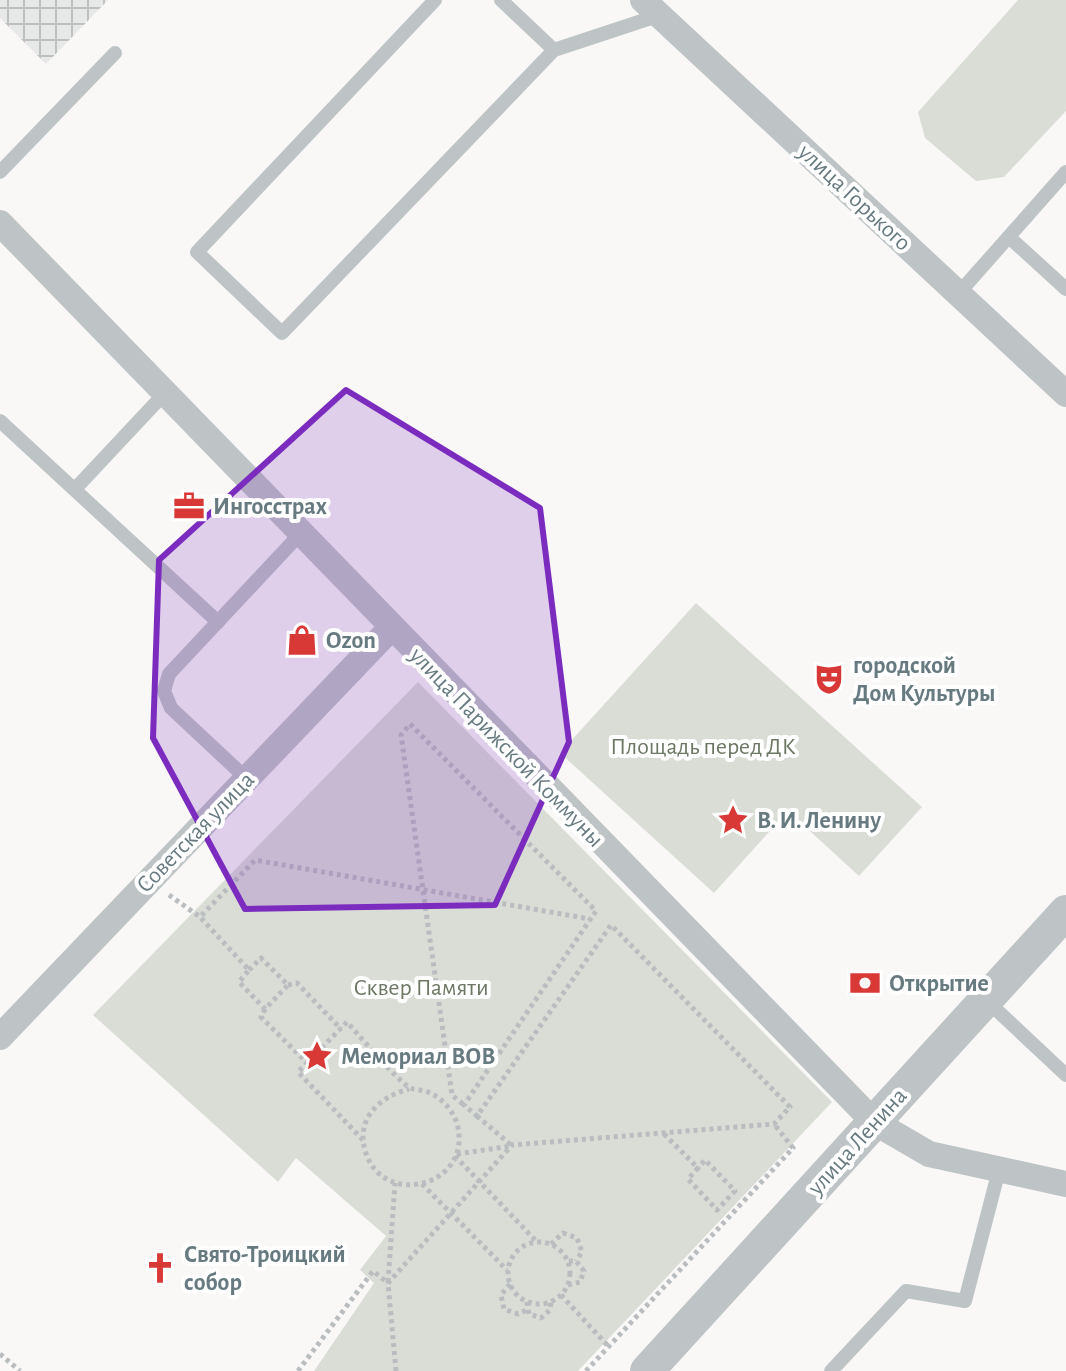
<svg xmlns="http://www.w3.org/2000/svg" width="1066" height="1371" viewBox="0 0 1066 1371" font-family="'Alegreya Sans',sans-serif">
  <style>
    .industrial { fill: url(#industrial-grid) }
    .green { fill: #daddd6 }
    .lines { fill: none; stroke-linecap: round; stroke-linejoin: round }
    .path { stroke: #b9bdbf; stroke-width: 5; stroke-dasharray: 4 4; stroke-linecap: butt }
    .service { stroke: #bec4c6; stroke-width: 14 }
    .minor { stroke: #bec4c6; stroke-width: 26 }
    .tertiary { stroke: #bec4c6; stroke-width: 34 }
    .marked { fill: #7b2cbf; fill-opacity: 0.2; stroke: #7b2cbf; stroke-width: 6; stroke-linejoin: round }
    .labels { text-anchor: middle; stroke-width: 8; stroke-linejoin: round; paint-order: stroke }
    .street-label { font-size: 24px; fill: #667a80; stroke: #fff }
    .poi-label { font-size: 24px; font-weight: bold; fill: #667a80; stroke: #fff; text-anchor: start }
    .park-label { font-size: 24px; fill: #6c7864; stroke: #fff }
  </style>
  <defs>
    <pattern id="industrial-grid" width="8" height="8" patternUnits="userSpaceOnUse" patternTransform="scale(2)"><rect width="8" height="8" fill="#e7e8e8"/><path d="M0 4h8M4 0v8" fill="none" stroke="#bfc1c1"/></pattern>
  </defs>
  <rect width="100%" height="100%" fill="#f9f8f7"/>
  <path class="industrial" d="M 0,0 L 108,0 L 46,64 L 0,18 Z"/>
  <g class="green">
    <path d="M 1018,0 L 1066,0 L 1066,111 L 1004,177 L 976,181 L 925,138 L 918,112 Z"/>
    <path d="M 696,603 L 922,807 L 859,876 L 788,811 L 714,893 L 560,753 Z"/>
    <path d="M 418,682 L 832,1102 L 578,1371 L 314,1371 L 374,1283 L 360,1270 L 386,1236 L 296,1158 L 278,1182 L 93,1015 Z"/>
  </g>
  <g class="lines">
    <g class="path">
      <path d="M 169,895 L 200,917"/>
      <path d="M 249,970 L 261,958 L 288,985 L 265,1009 L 239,982 L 249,970 L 200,917 L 255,860 L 590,919"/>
      <path d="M 288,985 L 297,983 L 341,1029"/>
      <path d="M 265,1009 L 261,1017 L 307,1063"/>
      <path d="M 477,1116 L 511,1145"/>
      <path d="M 664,1134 L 698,1168 L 688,1179 L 717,1210 L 735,1191 L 705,1160 L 698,1168"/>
      <path d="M 363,1140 L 298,1072 L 347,1022 C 366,1043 385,1067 406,1085 C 412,1091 421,1089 428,1092 C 445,1099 458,1116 459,1135 C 463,1187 386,1205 367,1156 C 353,1121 378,1097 409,1089"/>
      <path d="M 457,1154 L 511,1146"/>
      <path d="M 455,1156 L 537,1242"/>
      <path d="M 422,1184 L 507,1270"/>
      <circle cx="539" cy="1273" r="31"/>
      <path d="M 551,1244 L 563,1233 L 577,1238 L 582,1252 L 576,1261"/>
      <path d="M 388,1282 L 395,1183"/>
      <path d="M 510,1284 L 501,1295 L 504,1309 L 518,1314 L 527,1310"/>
      <path d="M 568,1285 L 580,1282 L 584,1271 L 576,1261 L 568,1261"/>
      <path d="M 561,1295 L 609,1347"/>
      <path d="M 527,1302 L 529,1314 L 541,1318 L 550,1310 L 551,1302"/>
      <path d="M 0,1354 L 20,1371"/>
      <path d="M 298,1371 L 373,1271 L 388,1283"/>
      <path d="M 396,1371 L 388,1283 L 512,1145 L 774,1124 L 790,1107 L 611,925 L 477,1116 L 464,1105 L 596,911 L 410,724 L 401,735 L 452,1095 L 464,1105"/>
      <path d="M 586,1371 L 793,1148 L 774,1124"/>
    </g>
    <g class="service">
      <path d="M 435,0 L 197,252 L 282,333 L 554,50 L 660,15"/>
      <path d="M 501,0 L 554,50"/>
      <path d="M 0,172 L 115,53"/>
      <path d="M 1009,237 L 1066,289"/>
      <path d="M 958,294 L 1066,172"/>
      <path d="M 0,421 L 218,622"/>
      <path d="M 75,489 L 164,394"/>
      <path d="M 247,779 L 171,708 L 164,691 L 169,674 L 300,534"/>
      <path d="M 986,1000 L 1066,1075"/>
      <path d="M 831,1371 L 906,1291 L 965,1301 L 999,1170"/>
    </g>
    <g class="minor">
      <path d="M 643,0 L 1066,394"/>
      <path d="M 0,223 L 874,1122 L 929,1154 L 1066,1184"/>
      <path d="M 0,1037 L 391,628"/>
    </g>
    <path class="tertiary" d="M 647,1371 L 1066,912"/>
  </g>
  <path class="marked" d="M 346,390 L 540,508 L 569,742 L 495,905 L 245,909 L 153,738 L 159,560 Z"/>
  <defs>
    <symbol id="office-bare" viewBox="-9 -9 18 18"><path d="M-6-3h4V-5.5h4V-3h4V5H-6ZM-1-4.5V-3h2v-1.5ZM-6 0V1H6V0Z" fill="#d93936" stroke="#fff" stroke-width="2.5" paint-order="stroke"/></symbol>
    <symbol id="shop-bare" viewBox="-9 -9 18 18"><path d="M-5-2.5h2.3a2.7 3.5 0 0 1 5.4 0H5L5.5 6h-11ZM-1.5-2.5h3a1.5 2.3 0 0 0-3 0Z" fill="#d93936" stroke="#fff" stroke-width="2.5" paint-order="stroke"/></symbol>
    <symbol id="theatre-bare" viewBox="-9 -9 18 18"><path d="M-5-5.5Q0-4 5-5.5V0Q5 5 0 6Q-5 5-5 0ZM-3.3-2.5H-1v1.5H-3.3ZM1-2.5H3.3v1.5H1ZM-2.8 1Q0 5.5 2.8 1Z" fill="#d93936" stroke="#fff" stroke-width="2.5" paint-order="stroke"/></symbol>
    <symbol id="sight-bare" viewBox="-9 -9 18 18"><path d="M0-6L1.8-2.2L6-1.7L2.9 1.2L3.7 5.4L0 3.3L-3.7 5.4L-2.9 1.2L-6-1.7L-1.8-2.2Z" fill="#d93936" stroke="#fff" stroke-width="2.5" paint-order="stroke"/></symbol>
    <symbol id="bank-bare" viewBox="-9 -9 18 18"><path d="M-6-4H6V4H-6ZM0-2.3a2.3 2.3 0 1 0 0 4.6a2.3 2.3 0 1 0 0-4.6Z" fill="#d93936" stroke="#fff" stroke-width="2.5" paint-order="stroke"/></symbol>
    <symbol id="church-bare" viewBox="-9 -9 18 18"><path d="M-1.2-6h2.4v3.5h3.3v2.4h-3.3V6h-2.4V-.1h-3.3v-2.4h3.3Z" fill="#d93936" stroke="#fff" stroke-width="2.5" paint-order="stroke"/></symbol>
  </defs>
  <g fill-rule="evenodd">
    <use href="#office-bare" x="167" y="484" width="44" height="44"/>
    <use href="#shop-bare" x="280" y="618" width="44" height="44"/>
    <use href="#theatre-bare" x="807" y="657" width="44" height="44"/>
    <use href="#sight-bare" x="711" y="798" width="44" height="44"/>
    <use href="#bank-bare" x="843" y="961" width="44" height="44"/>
    <use href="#sight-bare" x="295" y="1034" width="44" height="44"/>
    <use href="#church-bare" x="138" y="1246" width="44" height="44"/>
  </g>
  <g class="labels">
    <g class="street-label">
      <text transform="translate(855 197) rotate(43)" y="8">улица Горького</text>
      <text transform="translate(507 747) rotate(46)" y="8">улица Парижской Коммуны</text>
      <text transform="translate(195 832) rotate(-46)" y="8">Советская улица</text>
      <text transform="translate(857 1141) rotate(-48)" y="8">улица Ленина</text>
    </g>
    <g class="poi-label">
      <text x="213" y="514">Ингосстрах</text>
      <text x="326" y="648">Ozon</text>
      <text x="853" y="673">городской<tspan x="853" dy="28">Дом Культуры</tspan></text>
      <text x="757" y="828">В. И. Ленину</text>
      <text x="889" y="991">Открытие</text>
      <text x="341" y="1064">Мемориал ВОВ</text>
      <text x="184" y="1262">Свято-Троицкий<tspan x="184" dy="28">собор</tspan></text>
    </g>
    <g class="park-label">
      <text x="703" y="754">Площадь перед ДК</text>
      <text x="421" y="995">Сквер Памяти</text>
    </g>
  </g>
</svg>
